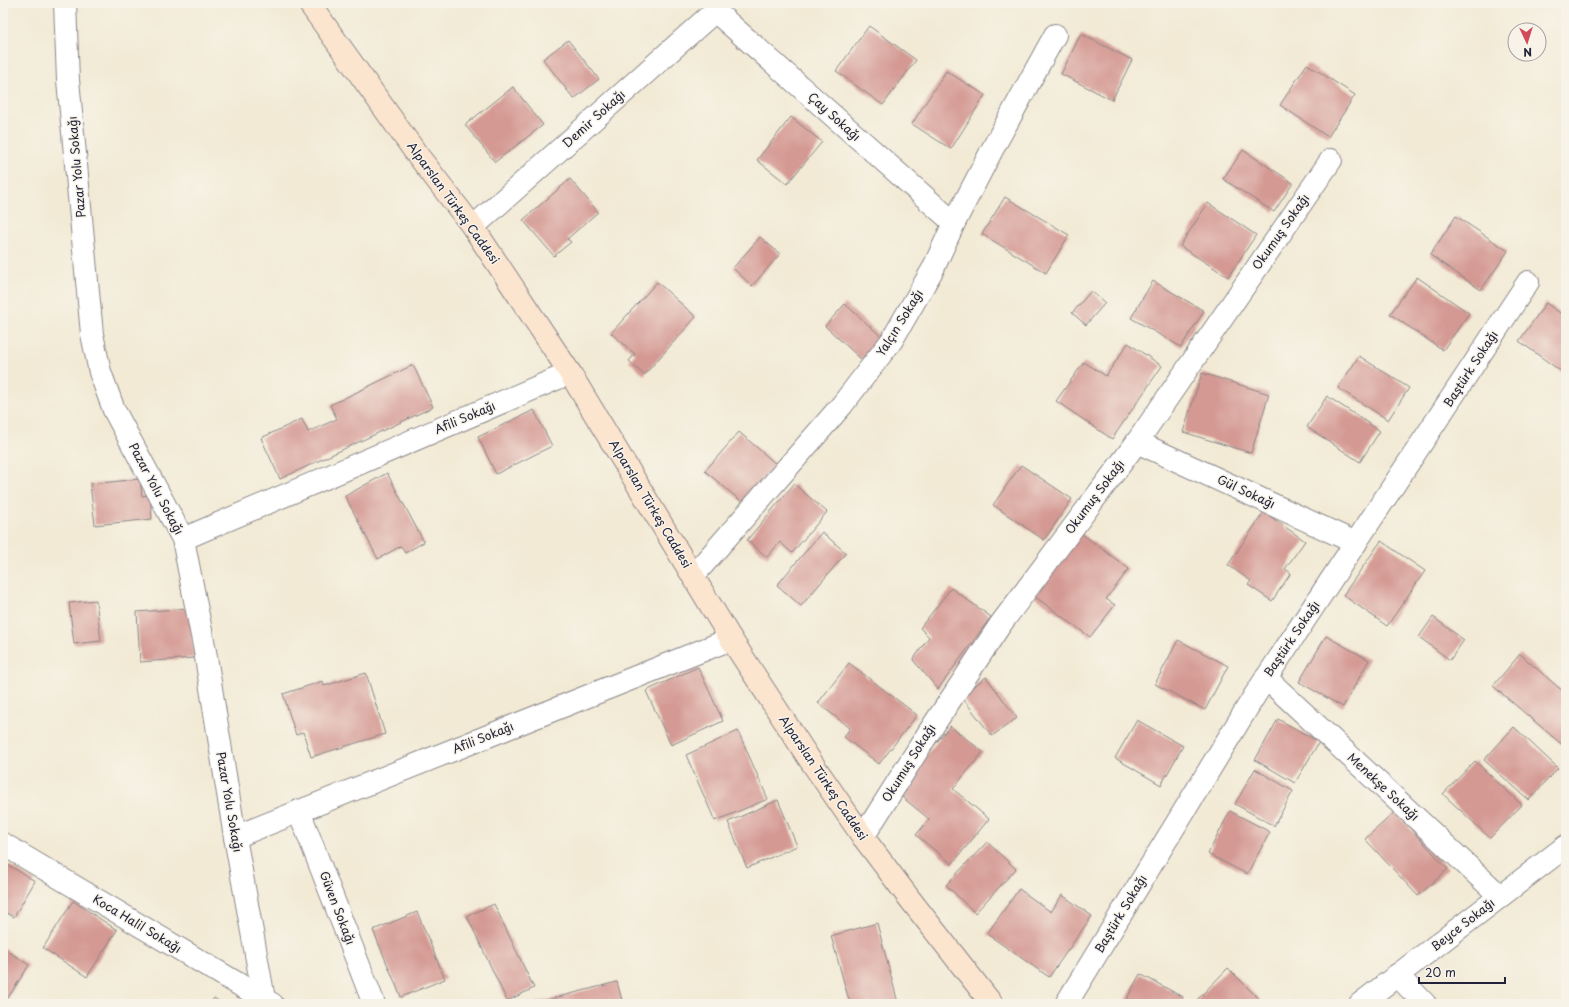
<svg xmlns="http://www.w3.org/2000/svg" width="1569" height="1007" viewBox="0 0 1569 1007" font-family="'Playpen Sans',sans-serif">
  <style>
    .building { fill: #d49993 }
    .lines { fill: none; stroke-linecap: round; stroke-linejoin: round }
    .street-casing { stroke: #8a8688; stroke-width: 24 }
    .secondary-casing { stroke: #8a8688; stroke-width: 24 }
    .street { stroke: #fff; stroke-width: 22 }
    .secondary { stroke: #fce5cf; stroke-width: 22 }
    .labels { text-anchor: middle; stroke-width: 3; stroke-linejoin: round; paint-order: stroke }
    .street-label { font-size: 12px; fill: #22223b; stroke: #f7f3e8 }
  </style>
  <rect width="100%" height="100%" fill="#f7f3e8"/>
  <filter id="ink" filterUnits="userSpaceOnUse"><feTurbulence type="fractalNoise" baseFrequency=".025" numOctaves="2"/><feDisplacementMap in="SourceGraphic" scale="8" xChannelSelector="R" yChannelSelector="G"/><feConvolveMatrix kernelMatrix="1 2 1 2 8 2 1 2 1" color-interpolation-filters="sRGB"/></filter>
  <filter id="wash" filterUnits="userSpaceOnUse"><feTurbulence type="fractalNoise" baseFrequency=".012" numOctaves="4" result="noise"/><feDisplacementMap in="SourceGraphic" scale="16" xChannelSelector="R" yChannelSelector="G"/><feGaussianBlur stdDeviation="0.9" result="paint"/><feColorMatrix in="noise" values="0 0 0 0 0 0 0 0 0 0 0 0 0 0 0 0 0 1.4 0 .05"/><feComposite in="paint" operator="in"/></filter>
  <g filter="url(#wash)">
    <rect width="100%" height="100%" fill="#f2ead5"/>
    <g id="blocks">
      <g class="building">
        <path d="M 869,26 L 916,60 L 883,105 L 836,71 Z"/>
        <path d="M 1081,34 L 1132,60 L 1112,100 L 1061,74 Z"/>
        <path d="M 568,40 L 599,79 L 574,99 L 543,59 Z"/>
        <path d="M 1307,64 L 1355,95 L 1328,137 L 1280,105 Z"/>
        <path d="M 946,71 L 985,95 L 951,149 L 912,124 Z"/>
        <path d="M 513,87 L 543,125 L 495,162 L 465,125 Z"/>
        <path d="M 791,117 L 822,142 L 787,184 L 757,160 Z"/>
        <path d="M 1243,150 L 1293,183 L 1274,212 L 1223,179 Z"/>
        <path d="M 570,179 L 598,212 L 567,239 L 571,242 L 554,256 L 523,220 Z"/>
        <path d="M 1005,197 L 1069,235 L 1046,273 L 982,234 Z"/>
        <path d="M 1208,203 L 1256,235 L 1228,277 L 1180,246 Z"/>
        <path d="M 1456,216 L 1508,251 L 1481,290 L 1430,255 Z"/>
        <path d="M 760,237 L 780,254 L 752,286 L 733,268 Z"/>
        <path d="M 1417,277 L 1469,313 L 1443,350 L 1390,314 Z"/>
        <path d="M 1153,281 L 1204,311 L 1181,347 L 1131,318 Z"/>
        <path d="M 657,282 L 696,317 L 644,375 L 629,361 L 635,354 L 611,333 Z"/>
        <path d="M 1091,291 L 1105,303 L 1086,325 L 1072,313 Z"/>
        <path d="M 1546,303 L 1566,317 L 1566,375 L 1519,341 Z"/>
        <path d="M 845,304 L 882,337 L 861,359 L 825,326 Z"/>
        <path d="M 1128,343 L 1162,366 L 1112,439 L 1056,401 L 1084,362 L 1106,376 Z"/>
        <path d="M 1359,356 L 1409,388 L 1388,420 L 1338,388 Z"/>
        <path d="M 413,365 L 433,407 L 280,479 L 261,438 L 302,419 L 308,432 L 337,419 L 330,405 Z"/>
        <path d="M 1202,373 L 1269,394 L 1251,453 L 1183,432 Z"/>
        <path d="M 1327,396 L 1380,431 L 1360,462 L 1307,427 Z"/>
        <path d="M 534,410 L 552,446 L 496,474 L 478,437 Z"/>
        <path d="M 739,432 L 776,464 L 742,502 L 705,471 Z"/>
        <path d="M 1021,465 L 1072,499 L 1044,540 L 993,505 Z"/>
        <path d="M 387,473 L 424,542 L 405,553 L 401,546 L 378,559 L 345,496 Z"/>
        <path d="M 140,479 L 142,496 L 150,495 L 152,519 L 95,525 L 90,484 Z"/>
        <path d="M 794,484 L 827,512 L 792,553 L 780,542 L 767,557 L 747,540 Z"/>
        <path d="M 1264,512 L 1305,541 L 1285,569 L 1291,573 L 1272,601 L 1248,585 L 1251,581 L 1228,565 Z"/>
        <path d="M 822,532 L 846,553 L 801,606 L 777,585 Z"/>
        <path d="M 1081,533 L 1129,569 L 1106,599 L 1115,605 L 1090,637 L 1034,596 Z"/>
        <path d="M 1381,541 L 1425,571 L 1387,626 L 1343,595 Z"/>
        <path d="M 951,588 L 991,617 L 938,689 L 913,660 L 929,637 L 920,628 Z"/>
        <path d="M 96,600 L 101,641 L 74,644 L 69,603 Z"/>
        <path d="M 190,608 L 194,658 L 140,662 L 137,612 Z"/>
        <path d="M 1433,617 L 1464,640 L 1450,660 L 1419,637 Z"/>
        <path d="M 1326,636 L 1369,660 L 1343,707 L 1299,682 Z"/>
        <path d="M 1178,640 L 1228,666 L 1205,710 L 1155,684 Z"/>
        <path d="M 1520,654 L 1566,694 L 1566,748 L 1493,686 Z"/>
        <path d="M 849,663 L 917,715 L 879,764 L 844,737 L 850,728 L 818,703 Z"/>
        <path d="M 698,667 L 723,721 L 671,745 L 646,691 Z"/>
        <path d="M 366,673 L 385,734 L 311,757 L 303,732 L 296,735 L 283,694 L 323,681 L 324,686 Z"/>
        <path d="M 986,677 L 1017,718 L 992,736 L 961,696 Z"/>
        <path d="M 1278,719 L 1319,742 L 1295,783 L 1255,760 Z"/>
        <path d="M 1137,720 L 1183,746 L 1161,785 L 1115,758 Z"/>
        <path d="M 950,726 L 983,752 L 953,789 L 989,819 L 952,864 L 916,835 L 929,819 L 896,792 Z"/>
        <path d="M 1514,727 L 1558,768 L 1529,800 L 1484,760 Z"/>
        <path d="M 738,731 L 768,799 L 715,821 L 686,755 Z"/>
        <path d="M 1475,761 L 1522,805 L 1490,838 L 1443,794 Z"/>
        <path d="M 1255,769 L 1293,791 L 1274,826 L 1235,804 Z"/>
        <path d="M 778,800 L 797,846 L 747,868 L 728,822 Z"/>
        <path d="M 1230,811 L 1270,832 L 1247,874 L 1208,854 Z"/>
        <path d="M 1395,812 L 1448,869 L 1418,896 L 1365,839 Z"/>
        <path d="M 987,842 L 1016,869 L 975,913 L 946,885 Z"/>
        <path d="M 3,862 L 35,881 L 14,917 L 3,911 Z"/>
        <path d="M 1019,889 L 1051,912 L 1062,895 L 1092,916 L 1049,977 L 987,934 Z"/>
        <path d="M 73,901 L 117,930 L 87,977 L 43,948 Z"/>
        <path d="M 494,904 L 534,988 L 507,1001 L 467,916 Z"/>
        <path d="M 417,912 L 445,979 L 401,997 L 373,930 Z"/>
        <path d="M 877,923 L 898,1003 L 850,1004 L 831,936 Z"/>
        <path d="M 3,948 L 29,965 L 4,1004 L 3,1004 Z"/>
        <path d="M 1228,968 L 1264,1004 L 1193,1004 Z"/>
        <path d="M 1140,974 L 1183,997 L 1180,1004 L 1124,1004 Z"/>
        <path d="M 617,982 L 623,1004 L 535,1004 L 535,1003 Z"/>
        <path d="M 214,998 L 223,1004 L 210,1004 Z"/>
      </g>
    </g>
  </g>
  <g filter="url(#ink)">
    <use href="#blocks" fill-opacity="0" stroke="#8a8688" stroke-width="1"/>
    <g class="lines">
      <defs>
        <g id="street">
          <path d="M 65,3 L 68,80 L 92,334 L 100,372 L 114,410 L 183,539 L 205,651 L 235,837 L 264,999"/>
          <path d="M 473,227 L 715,11 L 954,223"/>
          <path d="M 1137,442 L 1356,543"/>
          <path d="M 183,539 L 570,373"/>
          <path d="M 693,576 L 842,405 L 892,340 L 933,269 L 954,223 L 993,148 L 1055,35"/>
          <path d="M 1266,678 L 1500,896"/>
          <path d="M 299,811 L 374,1004"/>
          <path d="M 235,837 L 731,639"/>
          <path d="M 863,837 L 929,732 L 1000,625 L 1137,442 L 1331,160"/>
          <path d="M 3,844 L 272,1004"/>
          <path d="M 1397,975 L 1425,1004"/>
          <path d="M 1066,1004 L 1255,695 L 1528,282"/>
          <path d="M 1360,1004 L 1566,846"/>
        </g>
        <path id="secondary" d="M 309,3 L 416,153 L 473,227 L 570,373 L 731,639 L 808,757 L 863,837 L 909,898 L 992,1004"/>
      </defs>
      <use href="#street" class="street-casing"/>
      <use href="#secondary" class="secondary-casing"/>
      <use href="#street" class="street"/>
      <use href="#secondary" class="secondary"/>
    </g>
  </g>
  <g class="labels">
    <g class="street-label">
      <text transform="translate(834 117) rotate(42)" y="4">Çay Sokağı</text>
      <text transform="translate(594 119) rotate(-42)" y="4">Demir Sokağı</text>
      <text transform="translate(77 167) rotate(-95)" y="4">Pazar Yolu Sokağı</text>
      <text transform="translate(453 203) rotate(54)" y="4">Alparslan Türkeş Caddesi</text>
      <text transform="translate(1281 232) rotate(-55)" y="4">Okumuş Sokağı</text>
      <text transform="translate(900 323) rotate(-58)" y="4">Yalçın Sokağı</text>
      <text transform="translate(1471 369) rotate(-57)" y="4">Baştürk Sokağı</text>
      <text transform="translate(465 418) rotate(-23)" y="4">Afili Sokağı</text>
      <text transform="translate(156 489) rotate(62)" y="4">Pazar Yolu Sokağı</text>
      <text transform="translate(1246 492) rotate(25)" y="4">Gül Sokağı</text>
      <text transform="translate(1095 497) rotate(-53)" y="4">Okumuş Sokağı</text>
      <text transform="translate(650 504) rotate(59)" y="4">Alparslan Türkeş Caddesi</text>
      <text transform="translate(1292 639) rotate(-56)" y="4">Baştürk Sokağı</text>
      <text transform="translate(483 738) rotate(-22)" y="4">Afili Sokağı</text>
      <text transform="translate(909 763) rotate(-58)" y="4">Okumuş Sokağı</text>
      <text transform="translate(823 778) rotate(56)" y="4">Alparslan Türkeş Caddesi</text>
      <text transform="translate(1383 787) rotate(43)" y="4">Menekşe Sokağı</text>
      <text transform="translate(229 802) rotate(80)" y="4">Pazar Yolu Sokağı</text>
      <text transform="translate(337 908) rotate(69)" y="4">Güven Sokağı</text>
      <text transform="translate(1121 914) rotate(-59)" y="4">Baştürk Sokağı</text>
      <text transform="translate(137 924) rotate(31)" y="4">Koca Halil Sokağı</text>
      <text transform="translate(1463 925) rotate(-38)" y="4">Beyce Sokağı</text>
    </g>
  </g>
  <rect width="1569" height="1007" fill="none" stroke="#f7f3e8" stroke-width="16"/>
  <g transform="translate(1527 42) rotate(176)"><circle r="19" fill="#f7f3e8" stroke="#a29fa3"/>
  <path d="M0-3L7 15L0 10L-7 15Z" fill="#d1495b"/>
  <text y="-6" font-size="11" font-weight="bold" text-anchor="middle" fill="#22223b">N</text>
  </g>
  <path d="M1419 977v6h86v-6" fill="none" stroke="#22223b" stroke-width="2"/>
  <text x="1425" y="977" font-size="12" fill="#22223b" stroke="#f7f3e8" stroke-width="3" paint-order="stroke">20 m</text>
</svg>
